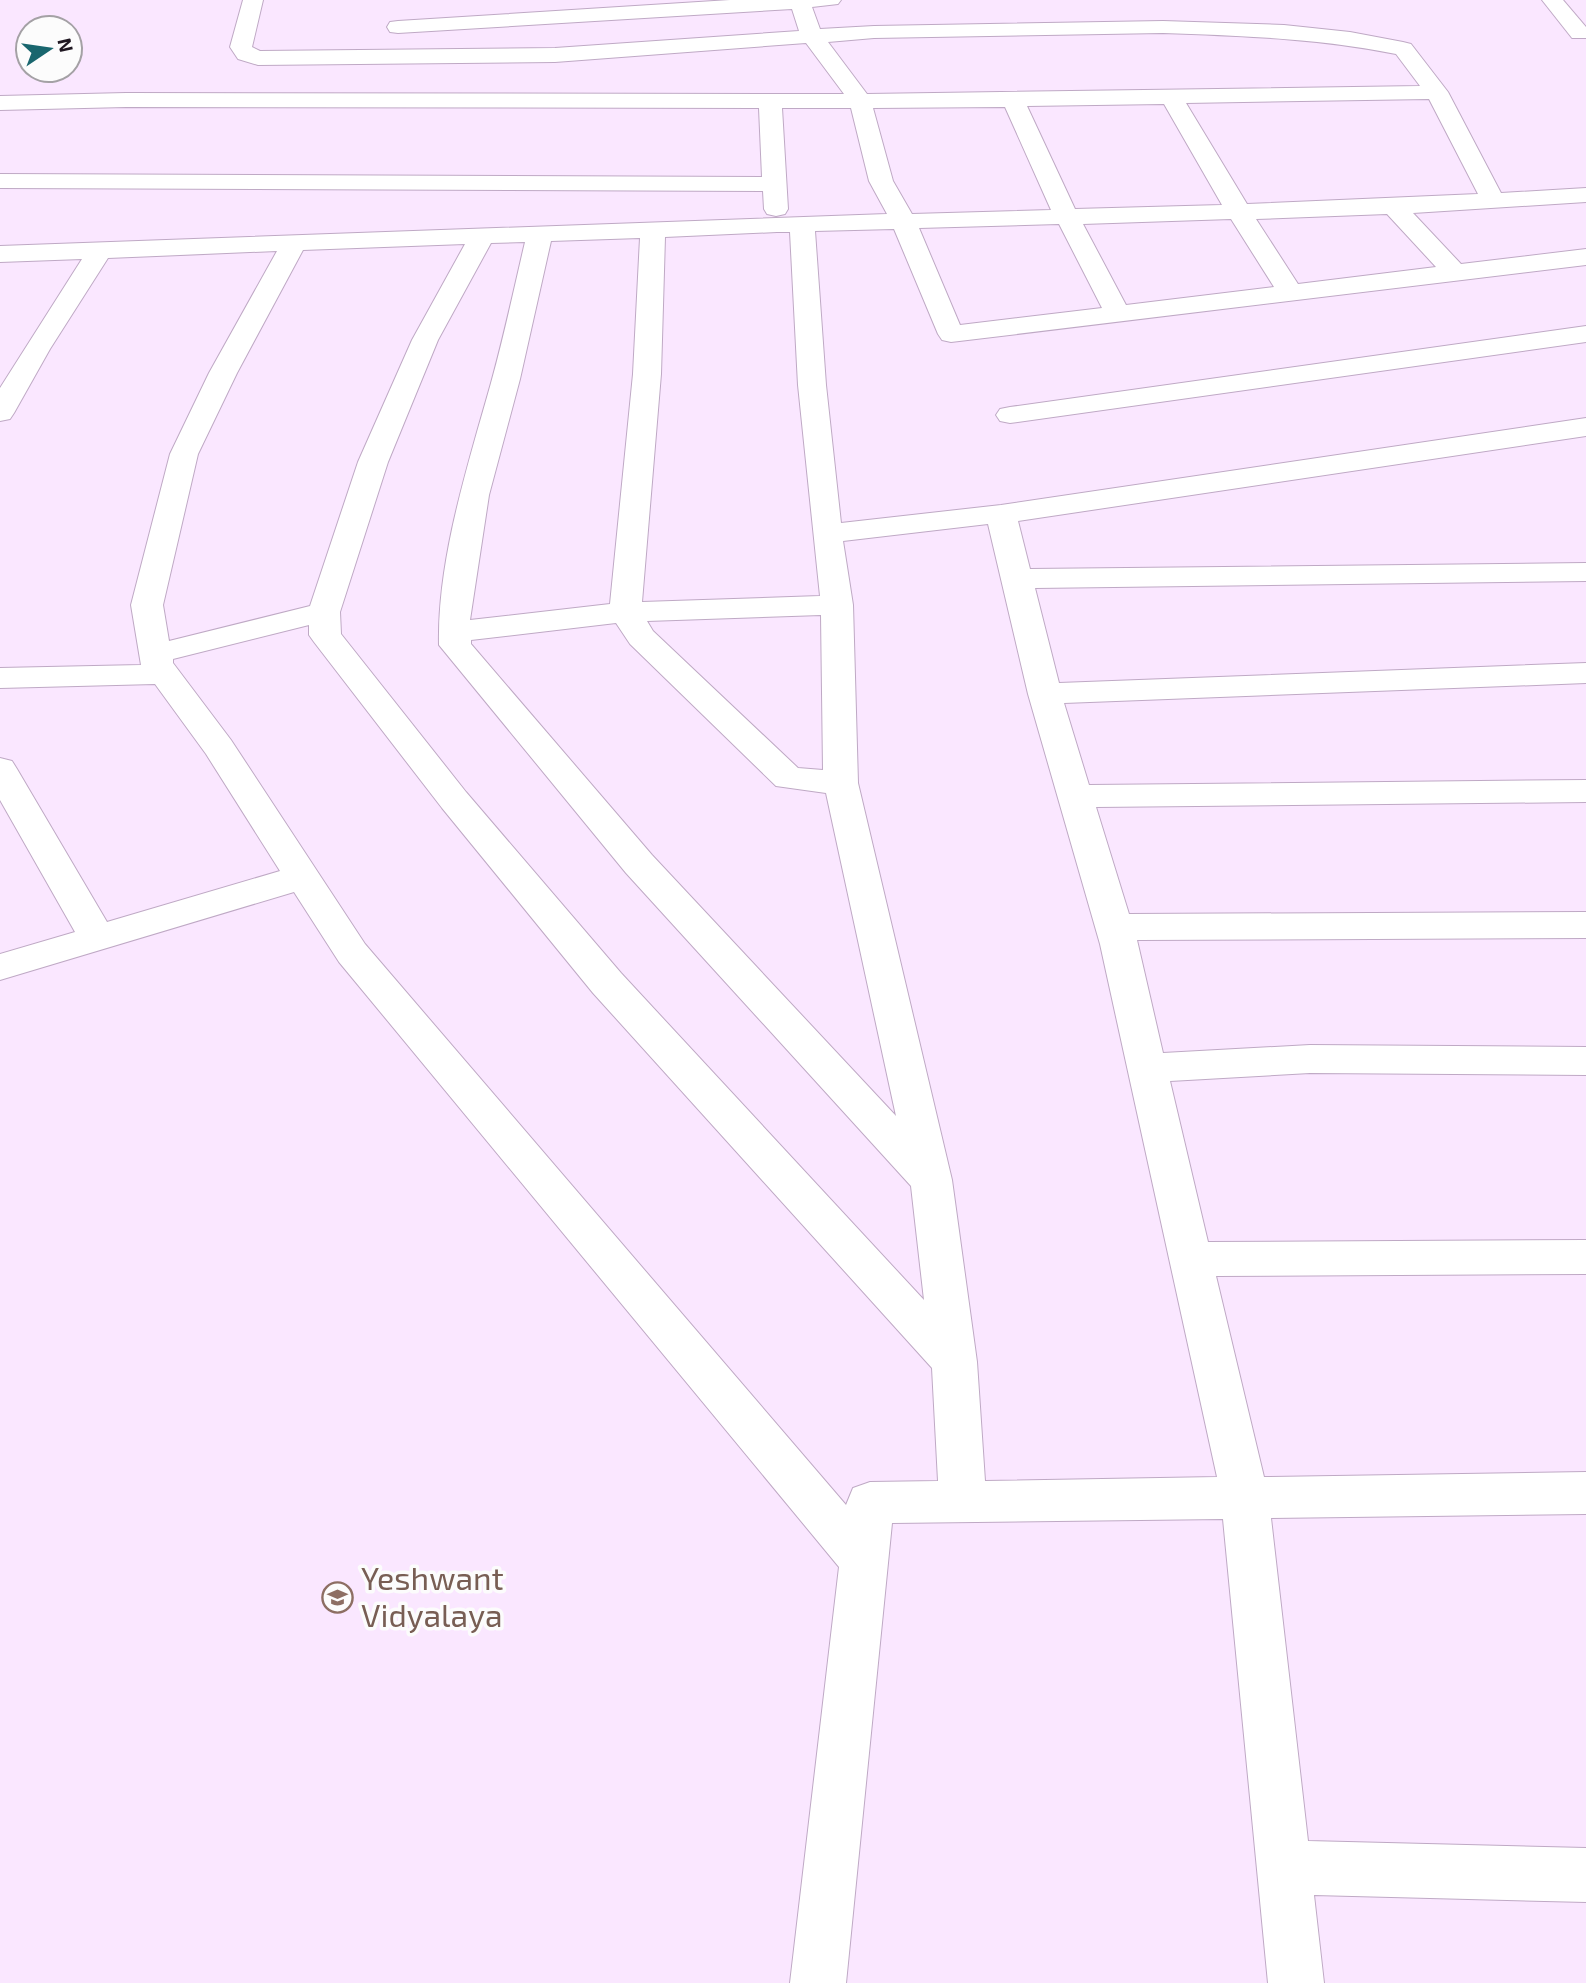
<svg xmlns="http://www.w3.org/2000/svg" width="1586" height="1983" viewBox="0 0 1586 1983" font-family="'Exo 2',sans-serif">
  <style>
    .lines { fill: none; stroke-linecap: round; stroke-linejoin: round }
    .minor-casing { stroke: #bfa9c5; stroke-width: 2 }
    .minor { fill: #fff; fill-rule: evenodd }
    .labels { text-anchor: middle; stroke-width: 7; stroke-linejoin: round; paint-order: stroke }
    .near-education-label { font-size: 32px; fill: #785e54; stroke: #fcfcfc; text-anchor: start }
  </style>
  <rect width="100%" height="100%" fill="#fae7ff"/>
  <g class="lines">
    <defs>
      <g id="minor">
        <path d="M 243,0 L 263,0 L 252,47 L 260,51 L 555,48 L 799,31 L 792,9 L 398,33 L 390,32 L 387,27 L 390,22 L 398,21 L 730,0 L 841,0 L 838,4 L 812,7 L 820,29 L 874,26 L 1163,21 L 1284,25 L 1350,32 L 1403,42 L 1411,44 L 1448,92 L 1501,193 L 1586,188 L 1586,202 L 1413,213 L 1461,264 L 1586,249 L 1586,265 L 951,342 L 942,340 L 938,334 L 894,229 L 815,231 L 826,385 L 841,523 L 1001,505 L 1586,418 L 1586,436 L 1018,521 L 1030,569 L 1586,563 L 1586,581 L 1035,588 L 1059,683 L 1586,663 L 1586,683 L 1064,703 L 1089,785 L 1586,780 L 1586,802 L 1096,807 L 1129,914 L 1586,912 L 1586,938 L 1137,940 L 1163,1053 L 1310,1045 L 1586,1047 L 1586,1075 L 1310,1073 L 1170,1081 L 1208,1242 L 1586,1240 L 1586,1274 L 1216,1276 L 1264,1477 L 1586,1472 L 1586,1514 L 1271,1518 L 1308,1841 L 1586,1848 L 1586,1902 L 1314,1895 L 1324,1983 L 1268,1983 L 1223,1519 L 892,1523 L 846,1983 L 790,1983 L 839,1567 L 339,962 L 294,892 L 0,980 L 0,954 L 75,932 L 0,800 L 0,758 L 12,761 L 17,769 L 107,922 L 280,871 L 206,754 L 155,684 L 0,688 L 0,668 L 141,665 L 131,605 L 170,454 L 209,373 L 277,251 L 108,258 L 50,349 L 14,413 L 10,419 L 0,421 L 0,388 L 82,259 L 0,262 L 0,246 L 887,214 L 869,181 L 851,108 L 782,108 L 788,209 L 785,214 L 776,216 L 767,214 L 764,209 L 763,191 L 0,188 L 0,174 L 762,177 L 759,108 L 126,107 L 0,110 L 0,96 L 126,93 L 844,94 L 806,43 L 555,62 L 258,65 L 238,59 L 230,47 ZM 1163,33 C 1242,36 1318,38 1396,54 L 1420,86 L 867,94 L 828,42 L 874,38 ZM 1429,99 L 1478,194 L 1247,204 L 1186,103 ZM 1164,104 L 1222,205 L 1075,209 L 1027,106 ZM 1005,107 L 1051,210 L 912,214 L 893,181 L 873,108 ZM 1387,214 L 1436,267 L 1298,284 L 1256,219 ZM 1231,219 L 1274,287 L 1126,305 L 1083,224 ZM 1059,224 L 1102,308 L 960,325 L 919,228 ZM 777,232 L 790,232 L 798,385 L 820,596 L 642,602 L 661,374 L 665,237 ZM 640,238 L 633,374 L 610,604 L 470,620 L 489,495 L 520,379 L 551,241 ZM 525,242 C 514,289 504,336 491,383 C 468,465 437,560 439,645 L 626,873 L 911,1186 L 924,1300 L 621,973 L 466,792 L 341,634 L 340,612 L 388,462 L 438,340 L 491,243 ZM 465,244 L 412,340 L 358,462 L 310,606 L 169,641 L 163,605 L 198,454 L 237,373 L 303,250 ZM 988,524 L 1028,694 L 1100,944 L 1217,1477 L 985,1481 L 977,1362 L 952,1180 L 858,783 L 853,605 L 843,541 ZM 821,615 L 823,770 L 798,768 L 653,631 L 647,621 ZM 616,623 L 630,644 L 776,786 L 826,793 L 896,1116 L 652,855 L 471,644 L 471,640 ZM 309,625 L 309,635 L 314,642 L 442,808 L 593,993 L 932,1368 L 938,1481 L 870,1482 L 853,1488 L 846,1505 L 365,944 L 231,740 L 173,663 L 173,659 Z"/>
        <path d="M 1542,0 L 1563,0 L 1586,27 L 1586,38 L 1572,38 Z"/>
        <path d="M 1586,326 L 1586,342 L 1010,423 L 1000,421 L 996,415 L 1000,409 L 1010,407 Z"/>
      </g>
    </defs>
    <use href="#minor" class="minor-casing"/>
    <use href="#minor" class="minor"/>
  </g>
  <defs>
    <symbol id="school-ring" viewBox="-11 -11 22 22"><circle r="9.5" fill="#fcfcfc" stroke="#8d6e63" stroke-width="1.5"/><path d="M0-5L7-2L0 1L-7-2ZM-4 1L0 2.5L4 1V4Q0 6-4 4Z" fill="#8d6e63"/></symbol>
  </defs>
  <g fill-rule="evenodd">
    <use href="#school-ring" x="320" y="1580" width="35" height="35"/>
  </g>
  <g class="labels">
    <g class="near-education-label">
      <text x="361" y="1590">Yeshwant<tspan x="361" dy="37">Vidyalaya</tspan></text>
    </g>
  </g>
  <g transform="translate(49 49) rotate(77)"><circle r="33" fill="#fcfcfc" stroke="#a4a1a5" stroke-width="2"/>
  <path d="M0-5L12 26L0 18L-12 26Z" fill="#19666e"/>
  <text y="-10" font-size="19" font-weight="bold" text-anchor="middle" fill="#201822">N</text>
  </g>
</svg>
